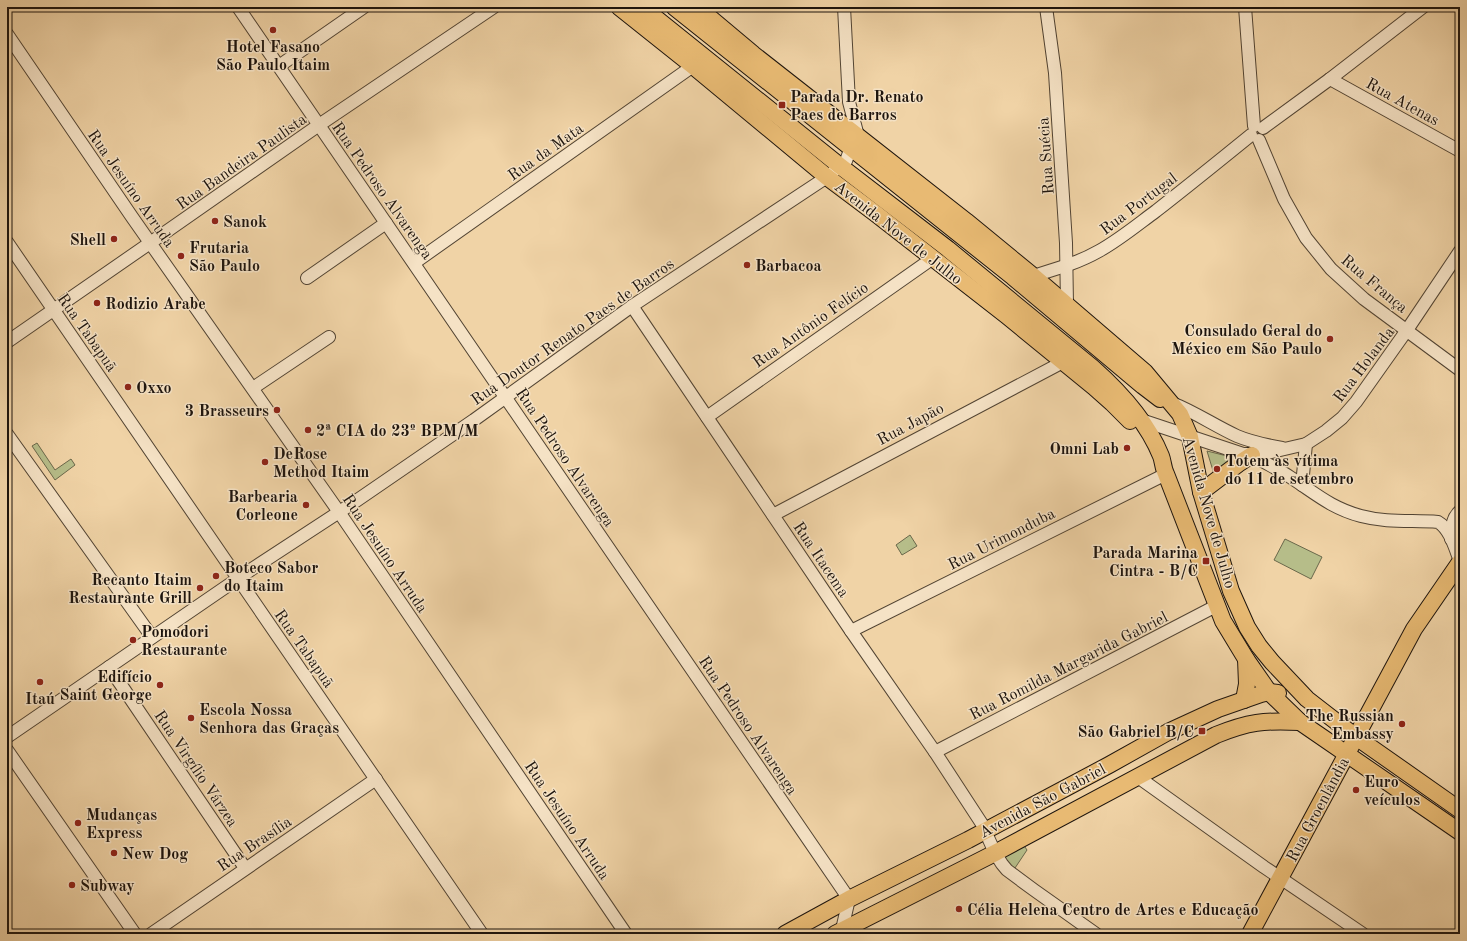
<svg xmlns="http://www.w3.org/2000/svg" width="1467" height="941" viewBox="0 0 1467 941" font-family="'Old Standard TT',serif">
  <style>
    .green { fill: #b6bd89; stroke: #6a684b }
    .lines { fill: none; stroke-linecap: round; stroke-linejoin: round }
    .minor-casing { stroke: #524433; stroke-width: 14 }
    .major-casing { stroke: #1d140d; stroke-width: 18 }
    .minor { stroke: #f5e2c5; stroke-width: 12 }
    .major { stroke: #e8ba73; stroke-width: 16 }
    .poi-dot { fill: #8f2418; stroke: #f5e2c5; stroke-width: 1.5 }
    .labels { text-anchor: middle; stroke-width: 3; stroke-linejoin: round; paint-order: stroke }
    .poi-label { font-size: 16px; font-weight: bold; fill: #1d140d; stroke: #f5e2c5; text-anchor: start }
    .street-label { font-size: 16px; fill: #1d140d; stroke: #f5e2c5 }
  </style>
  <rect width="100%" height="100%" fill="#f0d3a6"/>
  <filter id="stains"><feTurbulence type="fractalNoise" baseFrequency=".005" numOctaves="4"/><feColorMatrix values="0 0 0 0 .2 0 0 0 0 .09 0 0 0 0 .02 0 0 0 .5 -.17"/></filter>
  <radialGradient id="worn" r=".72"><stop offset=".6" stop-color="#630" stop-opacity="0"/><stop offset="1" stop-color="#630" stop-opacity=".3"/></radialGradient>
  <g class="green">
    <path d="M 37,443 L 55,470 L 71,459 L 75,465 L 55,480 L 32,446 Z"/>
    <path d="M 1207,451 L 1235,458 L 1214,474 Z"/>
    <path d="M 910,535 L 917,546 L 902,555 L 896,545 Z"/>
    <path d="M 1285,539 L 1322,557 L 1311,579 L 1274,560 Z"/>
    <path d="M 1021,841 L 1027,850 L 1013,871 L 998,853 Z"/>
  </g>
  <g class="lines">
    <defs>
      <g id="minor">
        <path d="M 238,7 L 849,899 L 841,934"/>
        <path d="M 844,7 L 849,102 L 858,136"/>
        <path d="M 1046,7 L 1055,73 L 1066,243 L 1067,304"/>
        <path d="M 1245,7 L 1254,126"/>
        <path d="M 7,34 L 132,217 L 339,512 L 626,934"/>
        <path d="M 279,66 L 364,7"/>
        <path d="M 1330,79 L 1460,151"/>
        <path d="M 1263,128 L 1330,79 L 1423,7"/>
        <path d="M 1259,140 L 1284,199 L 1306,238 L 1331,269 L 1364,299 L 1460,370"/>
        <path d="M 7,242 L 482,934"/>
        <path d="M 414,263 L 693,66"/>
        <path d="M 1033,276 C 1056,269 1078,263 1099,251 C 1119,240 1137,225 1156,211 C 1188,186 1219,161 1251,135"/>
        <path d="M 307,278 L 386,223"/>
        <path d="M 632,306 L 851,631 L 935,752 L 982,824 L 995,853 L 1002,864 L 1007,870 L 1034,890 L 1096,934"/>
        <path d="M 7,342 L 150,243 L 319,125 L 494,7"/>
        <path d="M 253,388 L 329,337"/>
        <path d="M 1172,403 C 1195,412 1215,426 1237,436 C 1251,442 1266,445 1282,448"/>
        <path d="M 707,417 L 933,258"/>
        <path d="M 1141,420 L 1243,454 L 1263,454 L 1306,444 L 1326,431 L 1342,418 L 1356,402 L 1407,330 L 1460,251"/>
        <path d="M 7,434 L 152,637"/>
        <path d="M 1252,455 C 1265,463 1278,469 1290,477 C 1315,493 1331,508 1361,516 C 1387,523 1412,520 1438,522 C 1450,529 1455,548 1460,561"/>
        <path d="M 1302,485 L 1306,444"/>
        <path d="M 773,515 L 1063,362"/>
        <path d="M 1451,539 C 1452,529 1451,519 1460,511"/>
        <path d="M 851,631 L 1166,474"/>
        <path d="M 109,667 L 245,868"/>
        <path d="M 7,737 L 252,569 L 356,501 L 474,420 L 632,306 L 827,177 L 846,161 L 851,147"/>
        <path d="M 7,750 L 135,934"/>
        <path d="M 935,752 L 1216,606"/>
        <path d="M 1138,777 L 1264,867 L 1363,934"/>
        <path d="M 151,934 L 376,779"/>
      </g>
      <g id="major">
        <path d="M 619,7 L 693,66 L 827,177 L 875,213 L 1007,316 L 1094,387 L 1112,403 L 1130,421"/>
        <path d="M 642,7 L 840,166 L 948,249 L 1093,368 C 1120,392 1147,421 1161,456 C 1163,461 1163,468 1166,474 L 1223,621 L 1246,659 L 1269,692 L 1300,722 L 1460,832"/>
        <path d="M 674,7 L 1013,277 L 1143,386 L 1160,399"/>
        <path d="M 697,7 L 753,54 L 966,221 L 1033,276 L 1145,372 L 1180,414 L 1190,437 L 1201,492 L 1231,591 L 1247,627 L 1259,646 L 1272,662 L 1307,699 L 1356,737 L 1460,810"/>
        <path d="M 1201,492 L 1238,464 L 1252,455"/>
        <path d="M 1244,700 L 1247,684 L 1246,659"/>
        <path d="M 785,934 L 849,899 L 968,840 L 1109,765 L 1168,732 L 1218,709 L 1261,694 L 1269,692 L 1278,693"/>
        <path d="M 835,934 L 995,853 L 1216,735 C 1248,722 1264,720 1300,722"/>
        <path d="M 1250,934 L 1414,629 L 1460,562"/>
      </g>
    </defs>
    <use href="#minor" class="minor-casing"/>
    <use href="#major" class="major-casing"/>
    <use href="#minor" class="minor"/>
    <use href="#major" class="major"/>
  </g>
  <g class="poi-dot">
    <circle cx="273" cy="30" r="4"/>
    <rect x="778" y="101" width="8" height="8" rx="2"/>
    <circle cx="215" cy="221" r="4"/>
    <circle cx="114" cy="239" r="4"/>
    <circle cx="181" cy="256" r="4"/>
    <circle cx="747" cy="265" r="4"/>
    <circle cx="97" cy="303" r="4"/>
    <circle cx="1330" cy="339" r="4"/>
    <circle cx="128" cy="387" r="4"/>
    <circle cx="277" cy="410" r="4"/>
    <circle cx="308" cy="430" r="4"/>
    <circle cx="1127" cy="448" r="4"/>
    <circle cx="265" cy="462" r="4"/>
    <circle cx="1217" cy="469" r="4"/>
    <circle cx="306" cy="505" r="4"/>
    <rect x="1202" y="557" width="8" height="8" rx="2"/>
    <circle cx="216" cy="576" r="4"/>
    <circle cx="200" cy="588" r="4"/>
    <circle cx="133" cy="640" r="4"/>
    <circle cx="40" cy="682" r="4"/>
    <circle cx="160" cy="685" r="4"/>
    <circle cx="191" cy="718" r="4"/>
    <circle cx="1402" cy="724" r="4"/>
    <rect x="1198" y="727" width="8" height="8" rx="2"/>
    <circle cx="1356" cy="790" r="4"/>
    <circle cx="78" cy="823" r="4"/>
    <circle cx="114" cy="853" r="4"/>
    <circle cx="72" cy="885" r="4"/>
    <circle cx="959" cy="909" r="4"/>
  </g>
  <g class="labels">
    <g class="poi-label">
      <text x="273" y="52" text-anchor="middle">Hotel Fasano<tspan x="273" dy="18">São Paulo Itaim</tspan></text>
      <text x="790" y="102">Parada Dr. Renato<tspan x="790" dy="18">Paes de Barros</tspan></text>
      <text x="223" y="227">Sanok</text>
      <text x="106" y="245" text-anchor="end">Shell</text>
      <text x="189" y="253">Frutaria<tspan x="189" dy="18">São Paulo</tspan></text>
      <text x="755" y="271">Barbacoa</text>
      <text x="105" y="309">Rodizio Arabe</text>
      <text x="1322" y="336" text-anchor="end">Consulado Geral do<tspan x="1322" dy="18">México em São Paulo</tspan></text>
      <text x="136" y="393">Oxxo</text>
      <text x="269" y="416" text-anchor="end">3 Brasseurs</text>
      <text x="316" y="436">2ª CIA do 23º BPM/M</text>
      <text x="1119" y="454" text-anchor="end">Omni Lab</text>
      <text x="273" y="459">DeRose<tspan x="273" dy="18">Method Itaim</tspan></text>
      <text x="1225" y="466">Totem às vítima<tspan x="1225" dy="18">do 11 de setembro</tspan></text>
      <text x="298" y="502" text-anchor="end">Barbearia<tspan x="298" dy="18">Corleone</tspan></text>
      <text x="1198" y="558" text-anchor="end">Parada Marina<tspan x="1198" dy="18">Cintra - B/C</tspan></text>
      <text x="224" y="573">Boteco Sabor<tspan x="224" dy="18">do Itaim</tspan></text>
      <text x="192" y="585" text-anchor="end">Recanto Itaim<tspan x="192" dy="18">Restaurante Grill</tspan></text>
      <text x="141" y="637">Pomodori<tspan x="141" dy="18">Restaurante</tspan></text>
      <text x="152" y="682" text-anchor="end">Edifício<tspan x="152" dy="18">Saint George</tspan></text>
      <text x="40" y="704" text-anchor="middle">Itaú</text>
      <text x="199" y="715">Escola Nossa<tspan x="199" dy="18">Senhora das Graças</tspan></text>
      <text x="1394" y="721" text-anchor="end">The Russian<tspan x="1394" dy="18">Embassy</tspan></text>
      <text x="1194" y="737" text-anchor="end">São Gabriel B/C</text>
      <text x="1364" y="787">Euro<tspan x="1364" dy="18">veículos</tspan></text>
      <text x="86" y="820">Mudanças<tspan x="86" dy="18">Express</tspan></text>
      <text x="122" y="859">New Dog</text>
      <text x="80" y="891">Subway</text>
      <text x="967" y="915">Célia Helena Centro de Artes e Educação</text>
    </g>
    <g class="street-label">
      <text transform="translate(1403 101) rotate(29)" y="6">Rua Atenas</text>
      <text transform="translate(545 151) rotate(-35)" y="6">Rua da Mata</text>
      <text transform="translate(1045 156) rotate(-94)" y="6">Rua Suécia</text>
      <text transform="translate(241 161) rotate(-35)" y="6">Rua Bandeira Paulista</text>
      <text transform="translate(132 188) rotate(55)" y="6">Rua Jesuíno Arruda</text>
      <text transform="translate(383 190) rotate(55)" y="6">Rua Pedroso Alvarenga</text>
      <text transform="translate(1138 203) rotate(-37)" y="6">Rua Portugal</text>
      <text transform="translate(899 232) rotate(38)" y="6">Avenida Nove de Julho</text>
      <text transform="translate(1375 283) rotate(40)" y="6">Rua França</text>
      <text transform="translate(810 324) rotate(-35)" y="6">Rua Antônio Felício</text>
      <text transform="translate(572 331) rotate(-35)" y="6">Rua Doutor Renato Paes de Barros</text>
      <text transform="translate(88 332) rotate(55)" y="6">Rua Tabapuã</text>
      <text transform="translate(1363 364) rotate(-53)" y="6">Rua Holanda</text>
      <text transform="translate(910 423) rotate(-28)" y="6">Rua Japão</text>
      <text transform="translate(566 457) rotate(56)" y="6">Rua Pedroso Alvarenga</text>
      <text transform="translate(1210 512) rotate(74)" y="6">Avenida Nove de Julho</text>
      <text transform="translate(1001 538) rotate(-27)" y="6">Rua Urimonduba</text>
      <text transform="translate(386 553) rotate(56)" y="6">Rua Jesuíno Arruda</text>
      <text transform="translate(822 559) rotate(56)" y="6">Rua Itacema</text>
      <text transform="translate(305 648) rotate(55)" y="6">Rua Tabapuã</text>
      <text transform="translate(1068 665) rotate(-27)" y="6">Rua Romilda Margarida Gabriel</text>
      <text transform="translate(749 725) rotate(56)" y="6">Rua Pedroso Alvarenga</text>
      <text transform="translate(197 768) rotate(56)" y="6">Rua Virgílio Várzea</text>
      <text transform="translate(1042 800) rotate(-28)" y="6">Avenida São Gabriel</text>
      <text transform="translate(1317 809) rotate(-62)" y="6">Rua Groenlândia</text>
      <text transform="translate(568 820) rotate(56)" y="6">Rua Jesuíno Arruda</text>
      <text transform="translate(254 843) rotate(-34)" y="6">Rua Brasília</text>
    </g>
  </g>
  <rect width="1467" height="941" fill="none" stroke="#f0d3a6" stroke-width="24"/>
  <rect x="8" y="8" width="1451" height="925" fill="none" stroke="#1d140d" stroke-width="2"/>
  <rect x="12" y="12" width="1443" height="917" fill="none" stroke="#1d140d"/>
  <rect width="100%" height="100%" filter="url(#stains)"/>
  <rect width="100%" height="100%" fill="url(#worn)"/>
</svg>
